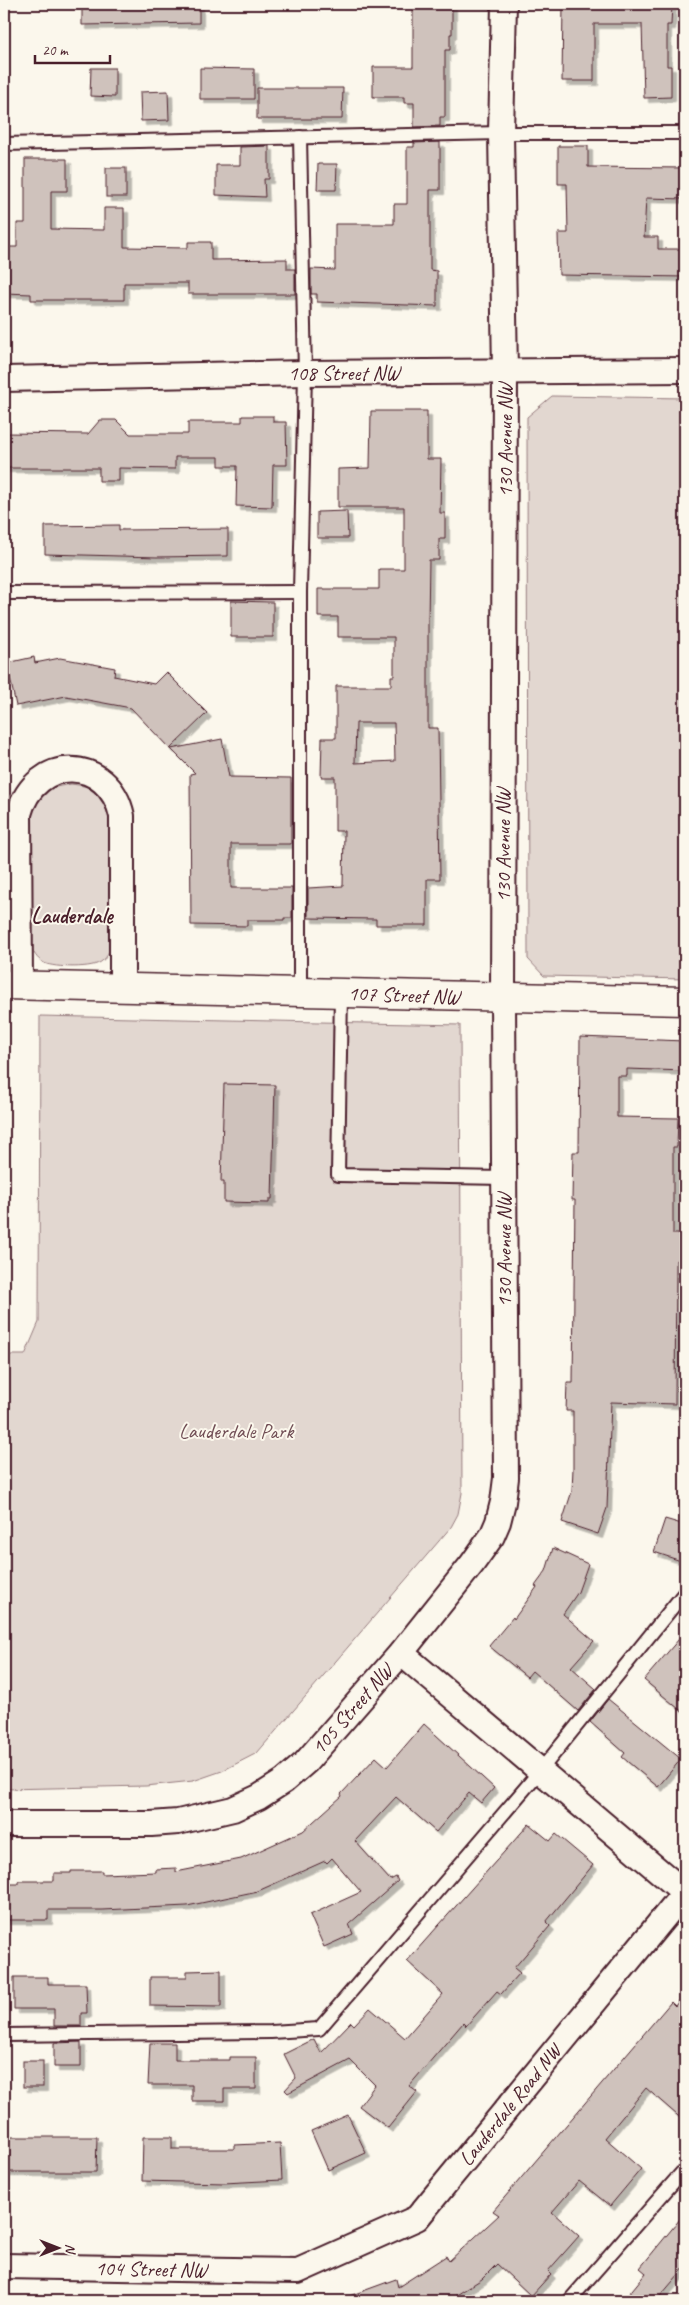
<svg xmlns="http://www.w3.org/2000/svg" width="689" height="2305" viewBox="0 0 689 2305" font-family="Caveat,sans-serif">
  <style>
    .green { fill: #e2d7d0; stroke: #967b7e }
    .building { fill: #cfc2bc; stroke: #4a1f2b; fill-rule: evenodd; filter: url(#shadow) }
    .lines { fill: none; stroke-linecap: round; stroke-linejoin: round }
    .service-casing { stroke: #4a1f2b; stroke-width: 16 }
    .minor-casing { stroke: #4a1f2b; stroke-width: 28 }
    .tertiary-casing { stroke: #4a1f2b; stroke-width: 31 }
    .service { stroke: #fbf7ec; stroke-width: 12 }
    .minor { stroke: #fbf7ec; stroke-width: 24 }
    .tertiary { stroke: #fbf7ec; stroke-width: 28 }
    .labels { text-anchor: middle; stroke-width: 4; stroke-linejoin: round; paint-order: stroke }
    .street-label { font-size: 21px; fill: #4a1f2b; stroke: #fbf7ec }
    .park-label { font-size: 21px; fill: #704d54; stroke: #fbf7ec }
    .neighbourhood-label { font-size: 22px; font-weight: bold; fill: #4a1f2b; stroke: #fbf7ec }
  </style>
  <defs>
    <filter id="shadow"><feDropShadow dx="4.5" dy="4.5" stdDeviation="0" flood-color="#0004"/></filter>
  </defs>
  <rect width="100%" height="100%" fill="#fbf7ec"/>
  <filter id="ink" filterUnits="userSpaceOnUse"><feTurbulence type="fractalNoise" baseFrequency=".02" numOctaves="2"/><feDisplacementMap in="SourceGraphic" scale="10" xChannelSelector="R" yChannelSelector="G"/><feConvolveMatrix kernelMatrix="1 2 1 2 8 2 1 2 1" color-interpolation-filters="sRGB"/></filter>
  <g filter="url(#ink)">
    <g class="green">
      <path d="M 552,396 L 685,398 L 685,979 L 544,976 L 528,959 L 527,417 Z"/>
      <path d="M 71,784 C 93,787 97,788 110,807 L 110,944 C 109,951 108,957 102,961 C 94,969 55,968 44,963 C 37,959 33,953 31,945 L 30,811 L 46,789 Z"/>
      <path d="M 40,1016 L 460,1025 L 462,1493 L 458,1514 L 451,1527 L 257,1753 L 222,1771 L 193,1781 L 146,1786 L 4,1789 L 4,1355 L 25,1355 L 39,1322 Z"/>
    </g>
    <g class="building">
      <path d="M 82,4 L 199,4 L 199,23 L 82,25 Z"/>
      <path d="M 413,4 L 452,4 L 452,34 L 450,34 L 450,50 L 445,50 L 445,117 L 440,117 L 440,126 L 414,127 L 414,103 L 404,103 L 404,97 L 373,97 L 373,67 L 413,67 Z"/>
      <path d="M 563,4 L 672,4 L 671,25 L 667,25 L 667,66 L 671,66 L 671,97 L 644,98 L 642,24 L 594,24 L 594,81 L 562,81 Z"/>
      <path d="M 91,68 L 115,68 L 115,97 L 90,96 Z"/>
      <path d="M 200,68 L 254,69 L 254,99 L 200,99 Z"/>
      <path d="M 257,88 L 343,88 L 342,119 L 257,119 Z"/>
      <path d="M 168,91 L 169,120 L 141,121 L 140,92 Z"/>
      <path d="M 440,142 L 440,190 L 430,190 L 430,270 L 437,271 L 437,306 L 317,302 L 317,294 L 311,294 L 311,269 L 335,270 L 335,224 L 394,224 L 394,204 L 407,204 L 407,147 L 414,147 L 414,143 Z"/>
      <path d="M 269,146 L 269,179 L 264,179 L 265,197 L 216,195 L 216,165 L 240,165 L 240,147 Z"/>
      <path d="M 558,146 L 588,146 L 588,167 L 685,168 L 685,199 L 646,198 L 644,237 L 658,237 L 658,249 L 685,249 L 685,277 L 559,275 L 558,233 L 568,233 L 567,184 L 558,184 Z"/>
      <path d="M 25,159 L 67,159 L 67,191 L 51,191 L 51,229 L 104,230 L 104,208 L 124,208 L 124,247 L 188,248 L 188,242 L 211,242 L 211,260 L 287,259 L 287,269 L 295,269 L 295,294 L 188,294 L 188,283 L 124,283 L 124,300 L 31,300 L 31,294 L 4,293 L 4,247 L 17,247 L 17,223 L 25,223 Z"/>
      <path d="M 318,164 L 337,164 L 336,190 L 317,190 Z"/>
      <rect x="106" y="168" width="20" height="29"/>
      <path d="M 371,411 L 427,411 L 427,459 L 441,459 L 440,513 L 445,513 L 445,539 L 439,539 L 439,560 L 429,560 L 428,622 L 428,728 L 438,728 L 440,879 L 427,879 L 427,925 L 376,925 L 376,919 L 308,918 L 308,888 L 343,886 L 344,831 L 335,831 L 335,777 L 321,777 L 322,738 L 336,738 L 336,686 L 391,686 L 391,676 L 394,676 L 394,637 L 338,637 L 338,617 L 318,617 L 318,589 L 379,589 L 379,569 L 404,569 L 404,507 L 338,507 L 338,469 L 370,468 ZM 356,723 L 394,723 L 395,761 L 355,763 Z"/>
      <path d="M 242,416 L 273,416 L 273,422 L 286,422 L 287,465 L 273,465 L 272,507 L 236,506 L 237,466 L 219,466 L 219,457 L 175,457 L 175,469 L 119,468 L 119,481 L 99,481 L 99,468 L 4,468 L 4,433 L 88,434 L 100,420 L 116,420 L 130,434 L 188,434 L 188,422 L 242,422 Z"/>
      <path d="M 347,511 L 348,538 L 317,538 L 317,512 Z"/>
      <path d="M 119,525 L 119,530 L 228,529 L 228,556 L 157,557 L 45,554 L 45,526 Z"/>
      <path d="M 231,601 L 273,602 L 273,637 L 231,637 Z"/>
      <path d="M 34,657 L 35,663 L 60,658 L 115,668 L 114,676 L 154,684 L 166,672 L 207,713 L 170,749 L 131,708 L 66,696 L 16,706 L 7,663 Z"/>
      <path d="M 222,739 L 229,777 L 291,778 L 291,844 L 231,844 L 231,888 L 292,888 L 292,918 L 284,918 L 284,920 L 247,920 L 247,926 L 191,925 L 190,774 L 195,773 L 171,749 Z"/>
      <path d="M 580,1037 L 685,1041 L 685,1071 L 627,1069 L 627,1076 L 617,1076 L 617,1117 L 678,1118 L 677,1147 L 673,1147 L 673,1234 L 685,1234 L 685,1260 L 676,1260 L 675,1404 L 611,1402 L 607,1508 L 598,1534 L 562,1522 L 572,1491 L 573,1468 L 573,1411 L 566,1411 L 567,1383 L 573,1383 L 575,1200 L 572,1200 L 573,1152 L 579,1152 Z"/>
      <path d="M 224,1084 L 275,1085 L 272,1199 L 269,1199 L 269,1203 L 224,1202 L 224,1182 L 221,1182 Z"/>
      <path d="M 665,1519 L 685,1525 L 685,1548 L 681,1561 L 654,1552 Z"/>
      <path d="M 553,1548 L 588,1564 L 578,1592 L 563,1614 L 594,1641 L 571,1667 L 596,1689 L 578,1711 L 532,1671 L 527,1677 L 489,1646 L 513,1617 L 514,1619 L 537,1587 L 535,1586 L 546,1571 Z"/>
      <path d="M 685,1632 L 685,1714 L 644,1680 Z"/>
      <path d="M 608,1699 L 681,1759 L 658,1787 L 622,1757 L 625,1753 L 590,1722 Z"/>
      <path d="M 424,1724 L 494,1788 L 481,1803 L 469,1793 L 436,1832 L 396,1797 L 355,1841 L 390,1880 L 396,1877 L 398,1881 L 349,1924 L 353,1934 L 324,1947 L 310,1915 L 361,1892 L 332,1858 L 327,1863 L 325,1861 L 258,1891 L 187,1906 L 102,1910 L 48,1910 L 48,1920 L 4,1920 L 4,1884 L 18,1884 L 18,1881 L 54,1881 L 54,1873 L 71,1873 L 71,1871 L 102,1871 L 102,1874 L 156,1872 L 156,1869 L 176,1868 L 176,1872 L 241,1859 L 303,1831 L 342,1796 L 341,1794 L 376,1757 L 387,1767 Z"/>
      <path d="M 529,1824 L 550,1841 L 556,1834 L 593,1865 L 546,1922 L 550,1926 L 514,1968 L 520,1973 L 501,1994 L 497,1991 L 466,2026 L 463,2023 L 409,2086 L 417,2092 L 388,2128 L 359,2106 L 375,2085 L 350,2060 L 288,2093 L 285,2090 L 296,2078 L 284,2054 L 314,2039 L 321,2053 L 351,2022 L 354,2025 L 370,2008 L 405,2038 L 443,1994 L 407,1961 Z"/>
      <path d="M 221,1970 L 221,2007 L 150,2006 L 150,1977 L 187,1977 L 187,1971 Z"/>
      <path d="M 14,1977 L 48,1977 L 48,1984 L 86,1984 L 87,2013 L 81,2013 L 81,2026 L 54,2026 L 54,2009 L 14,2009 Z"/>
      <path d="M 685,1993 L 685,2122 L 646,2088 L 605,2138 L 641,2169 L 610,2206 L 579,2181 L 552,2212 L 579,2236 L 548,2271 L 551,2274 L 531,2296 L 497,2264 L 482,2279 L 447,2301 L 341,2301 L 341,2299 L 396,2279 L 398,2287 L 446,2256 L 449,2261 L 499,2215 L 493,2211 L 671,2002 L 675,2006 Z"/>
      <path d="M 81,2042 L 81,2067 L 54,2067 L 54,2043 Z"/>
      <path d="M 150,2043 L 175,2043 L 175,2060 L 229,2060 L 229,2057 L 256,2057 L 256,2089 L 224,2089 L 224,2101 L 192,2101 L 192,2085 L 148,2085 Z"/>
      <rect x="23" y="2061" width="20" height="26"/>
      <path d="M 348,2115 L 366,2153 L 328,2170 L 311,2131 Z"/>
      <path d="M 4,2137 L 97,2137 L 96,2172 L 4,2172 Z"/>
      <path d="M 143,2137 L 172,2137 L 172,2149 L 234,2149 L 234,2145 L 280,2143 L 282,2180 L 224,2183 L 142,2181 Z"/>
      <path d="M 685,2213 L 685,2267 L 656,2301 L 623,2301 L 646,2273 L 640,2268 Z"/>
    </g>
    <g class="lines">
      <defs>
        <g id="service">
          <path d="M 300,137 L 305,373 L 300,592 L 300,992"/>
          <path d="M 4,144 L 501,133 L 685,133"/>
          <path d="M 4,593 L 300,592"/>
          <path d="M 341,993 L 338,1175 L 504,1178"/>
          <path d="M 4,2035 L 271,2032 L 319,2029 L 540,1771 L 685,1592"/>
          <path d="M 569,2301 L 685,2169"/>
        </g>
        <g id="minor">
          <path d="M 4,379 L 305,373 L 685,370"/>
          <path d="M 20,985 L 19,814 C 35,754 109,755 122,816 L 122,987"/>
          <path d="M 401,1653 L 685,1893"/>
          <path d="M 4,1824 L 151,1824 L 178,1822 L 233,1809 L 259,1797 L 284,1781 L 306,1762 L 401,1653 L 472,1564 L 492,1536 L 498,1522 L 503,1502 L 506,1478 L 503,998 L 505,372 L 501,133 L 504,4"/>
          <path d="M 4,2266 L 298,2271 L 417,2218 L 685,1892"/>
        </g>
        <path id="tertiary" d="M 4,985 L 685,1001"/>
      </defs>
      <use href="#service" class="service-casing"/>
      <use href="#minor" class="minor-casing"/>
      <use href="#tertiary" class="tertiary-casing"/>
      <use href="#service" class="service"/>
      <use href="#minor" class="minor"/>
      <use href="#tertiary" class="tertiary"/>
    </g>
  </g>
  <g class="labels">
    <g class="street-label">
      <text x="344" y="380">108 Street NW</text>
      <text transform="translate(505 440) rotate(-90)" y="7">130 Avenue NW</text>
      <text transform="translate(503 845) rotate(-90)" y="7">130 Avenue NW</text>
      <text transform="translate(404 995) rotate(2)" y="7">107 Street NW</text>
      <text transform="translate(504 1250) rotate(-90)" y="7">130 Avenue NW</text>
      <text transform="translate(352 1709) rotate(-49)" y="7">105 Street NW</text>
      <text transform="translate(510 2105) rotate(-51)" y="7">Lauderdale Road NW</text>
      <text transform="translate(151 2269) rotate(1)" y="7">104 Street NW</text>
    </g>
    <g class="park-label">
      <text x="236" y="1438">Lauderdale Park</text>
    </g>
    <g class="neighbourhood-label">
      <text x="72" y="923">Lauderdale</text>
    </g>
  </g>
  <rect width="689" height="2305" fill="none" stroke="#fbf7ec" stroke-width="20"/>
  <rect x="10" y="10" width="669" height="2285" fill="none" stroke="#4a1f2b" stroke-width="2" filter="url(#ink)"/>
  <g transform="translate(58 2248) rotate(90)" stroke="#fbf7ec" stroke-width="4" paint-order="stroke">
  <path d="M0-4L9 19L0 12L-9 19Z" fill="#4a1f2b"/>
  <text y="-8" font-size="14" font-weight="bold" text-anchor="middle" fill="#4a1f2b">N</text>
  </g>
  <path d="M35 55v8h75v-8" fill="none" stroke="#4a1f2b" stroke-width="2.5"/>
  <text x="42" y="55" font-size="15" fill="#4a1f2b" stroke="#fbf7ec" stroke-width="4" paint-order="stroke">20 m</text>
</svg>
